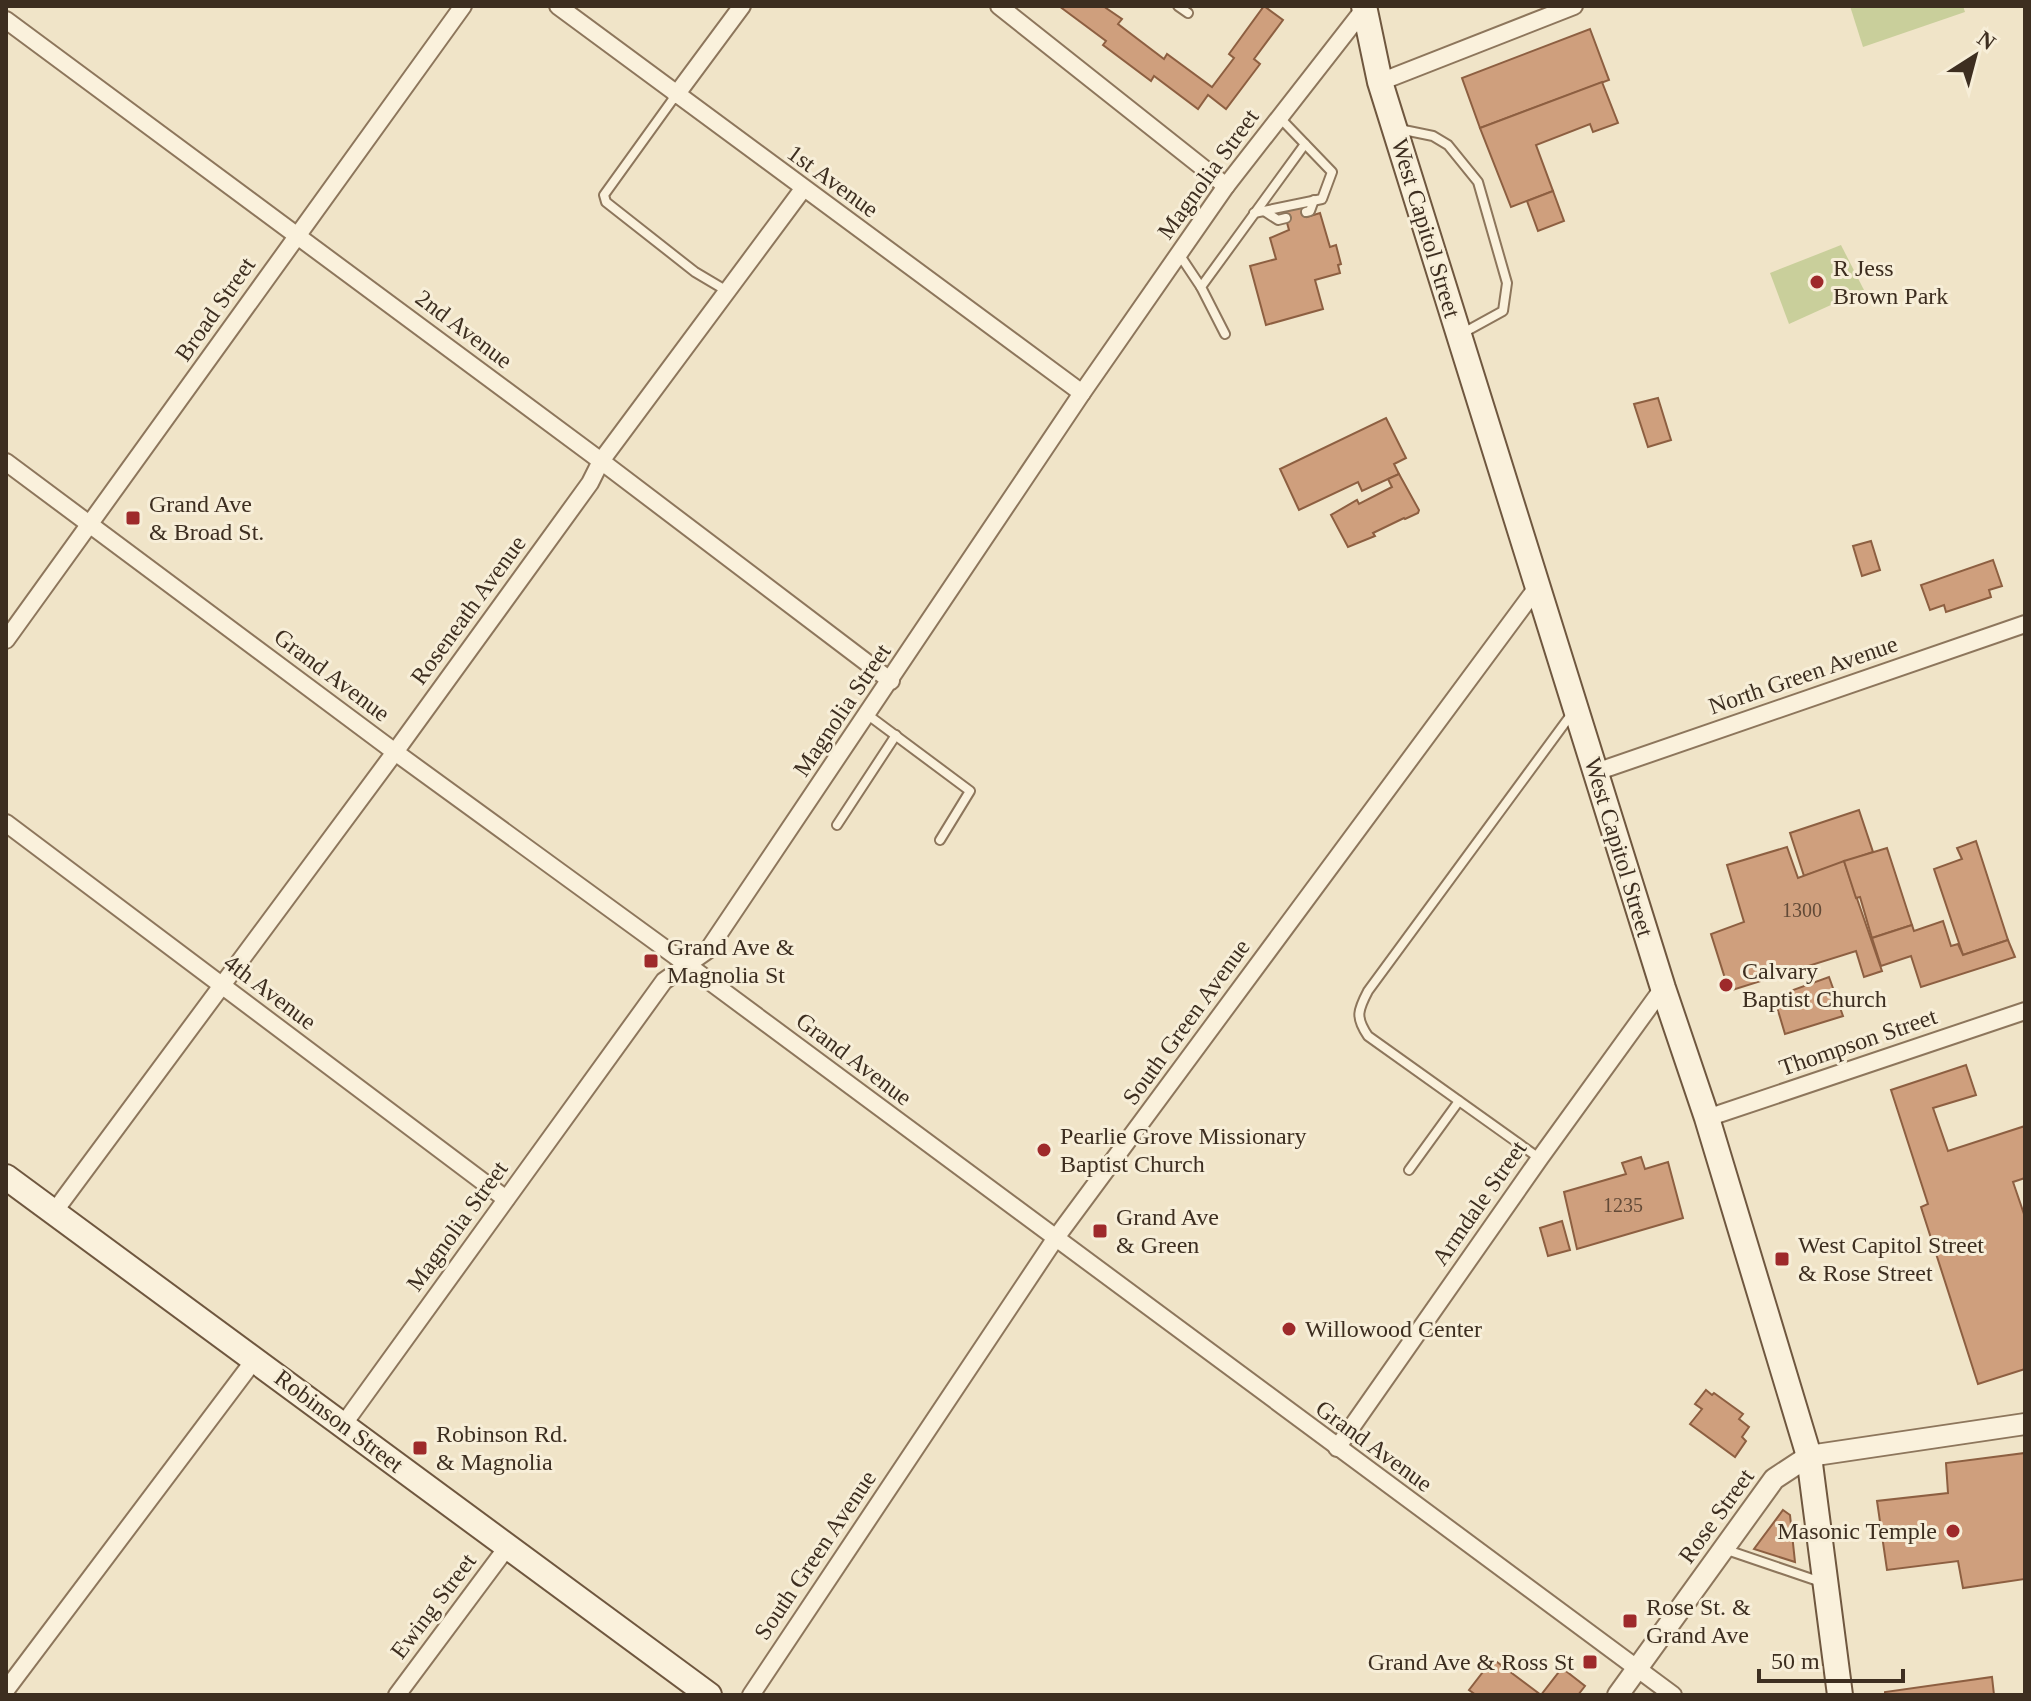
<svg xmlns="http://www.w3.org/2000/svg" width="2031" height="1701" viewBox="0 0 2031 1701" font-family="'Times New Roman',serif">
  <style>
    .green { fill: #c9cf9b }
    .building { fill: #cf9f7d; stroke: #8d5f41; stroke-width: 2 }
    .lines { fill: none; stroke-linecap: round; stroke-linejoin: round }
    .service-casing { stroke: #8d765c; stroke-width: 12 }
    .minor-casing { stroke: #8d765c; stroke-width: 20 }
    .tertiary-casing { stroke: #8d765c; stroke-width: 24 }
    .secondary-casing { stroke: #6f573f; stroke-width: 28 }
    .service { stroke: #faf1dc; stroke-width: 8 }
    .minor { stroke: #faf1dc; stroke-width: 16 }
    .tertiary { stroke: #faf1dc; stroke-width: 20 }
    .secondary { stroke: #faf1dc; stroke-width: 24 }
    .poi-dot { fill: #9e2a2b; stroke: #f7eed8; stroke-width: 3 }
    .labels { text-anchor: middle; stroke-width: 6; stroke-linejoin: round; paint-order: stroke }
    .number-label { font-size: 20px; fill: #624a37 }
    .street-label { font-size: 24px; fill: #3d2e20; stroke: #f7eed8 }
    .poi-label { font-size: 24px; fill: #3d2e20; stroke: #f7eed8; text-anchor: start }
  </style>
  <rect width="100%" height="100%" fill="#f0e4c8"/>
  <g class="green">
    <path d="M 1850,6 L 1963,6 L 1965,12 L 1863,47 Z"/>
    <path d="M 1841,245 L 1864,290 L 1789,324 L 1770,273 Z"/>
  </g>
  <g class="building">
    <path d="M 1059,6 L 1103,6 L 1122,19 L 1118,24 L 1164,59 L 1167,54 L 1212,87 L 1234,58 L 1229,54 L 1264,6 L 1283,20 L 1254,59 L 1260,64 L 1226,109 L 1208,95 L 1198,109 L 1154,76 L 1151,81 L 1103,45 L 1106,41 Z"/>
    <path d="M 1590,29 L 1609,80 L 1480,128 L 1462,78 Z"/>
    <path d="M 1602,82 L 1618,123 L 1593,132 L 1590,124 L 1536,145 L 1553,191 L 1511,207 L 1480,128 Z"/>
    <path d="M 1553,191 L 1564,221 L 1538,231 L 1527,201 Z"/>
    <path d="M 1304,206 L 1307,217 L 1320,213 L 1330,247 L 1336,245 L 1341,264 L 1338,265 L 1340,273 L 1315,280 L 1323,309 L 1266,325 L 1250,266 L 1276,259 L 1270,238 L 1289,230 L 1284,212 Z"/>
    <path d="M 1658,398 L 1671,440 L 1648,447 L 1634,404 Z"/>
    <path d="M 1386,418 L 1406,458 L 1394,464 L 1399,474 L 1362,491 L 1358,482 L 1299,510 L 1280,469 Z"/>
    <path d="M 1399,474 L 1419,510 L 1418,513 L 1405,519 L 1404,518 L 1373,533 L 1375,536 L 1348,547 L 1331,515 L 1357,500 L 1359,504 L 1392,487 L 1388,479 Z"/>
    <path d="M 1871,541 L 1880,570 L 1862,576 L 1853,546 Z"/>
    <path d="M 1993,560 L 2002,586 L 1989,590 L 1991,597 L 1946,612 L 1944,605 L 1930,610 L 1921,585 Z"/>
    <path d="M 1859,810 L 1873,852 L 1804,876 L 1790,833 Z"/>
    <path d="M 1976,841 L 2008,940 L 1963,955 L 1934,869 L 1962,859 L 1957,848 Z"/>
    <path d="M 1787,847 L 1798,878 L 1844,861 L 1882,971 L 1864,977 L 1856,951 L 1729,991 L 1711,934 L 1744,922 L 1727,865 Z"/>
    <path d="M 1887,848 L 1912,925 L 1872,938 L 1860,897 L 1856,898 L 1844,861 Z"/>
    <path d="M 1943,921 L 1951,946 L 1958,944 L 1963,955 L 2008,940 L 2015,957 L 1921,987 L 1911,956 L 1881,966 L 1872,938 L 1912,925 L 1914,931 Z"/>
    <path d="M 1829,977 L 1843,1016 L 1785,1034 L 1774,997 Z"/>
    <path d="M 1966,1065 L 1976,1095 L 1933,1108 L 1948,1151 L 2025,1126 L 2025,1178 L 2013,1182 L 2025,1217 L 2025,1369 L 1978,1384 L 1921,1207 L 1928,1204 L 1891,1090 Z"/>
    <path d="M 1641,1157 L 1645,1169 L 1668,1162 L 1683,1218 L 1577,1249 L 1564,1192 L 1626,1174 L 1622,1163 Z"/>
    <path d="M 1562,1221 L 1570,1250 L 1548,1256 L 1540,1228 Z"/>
    <path d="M 1706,1390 L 1712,1395 L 1714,1393 L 1743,1414 L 1739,1419 L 1749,1427 L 1742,1437 L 1746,1441 L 1735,1457 L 1690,1424 L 1702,1409 L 1695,1404 Z"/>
    <path d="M 2025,1453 L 2025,1579 L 1963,1588 L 1958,1561 L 1887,1570 L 1877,1501 L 1948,1493 L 1946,1463 Z"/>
    <path d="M 1783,1510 L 1790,1515 L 1795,1562 L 1754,1549 Z"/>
    <path d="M 1493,1659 L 1541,1695 L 1476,1695 L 1469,1690 Z"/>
    <path d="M 1562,1668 L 1585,1686 L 1578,1695 L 1541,1695 Z"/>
    <path d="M 1992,1677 L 1994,1695 L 1885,1695 L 1885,1692 Z"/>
  </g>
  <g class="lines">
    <defs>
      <g id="service">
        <path d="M 1178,6 L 1188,13"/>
        <path d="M 676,95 L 604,195 L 606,202 L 695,272 L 727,291"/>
        <path d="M 1399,129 L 1433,136 L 1448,145 L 1478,182 L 1507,283 L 1503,311 L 1463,333"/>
        <path d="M 1264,211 L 1278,220 L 1286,218"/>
        <path d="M 1306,212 L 1310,211 L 1314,200"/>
        <path d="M 1254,213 L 1322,199 L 1332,172 L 1280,118"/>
        <path d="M 1179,254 L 1201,287"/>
        <path d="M 1225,334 L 1201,287 L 1305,144"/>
        <path d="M 868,715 L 970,791 L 940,840"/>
        <path d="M 837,825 L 896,735"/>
        <path d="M 1539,1158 L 1368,1036 C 1355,1017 1358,1010 1368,991 L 1573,712"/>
        <path d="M 1409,1170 L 1459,1101"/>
        <path d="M 1724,1549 L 1821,1582"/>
      </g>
      <g id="minor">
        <path d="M 558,6 L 1082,393"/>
        <path d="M 999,6 L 1226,186"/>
        <path d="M 6,20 L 601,461 L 891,681"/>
        <path d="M 1380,82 L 1574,6"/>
        <path d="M 676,95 L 742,6"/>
        <path d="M 6,462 L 395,752 L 689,966 L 1673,1695"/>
        <path d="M 6,640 L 463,6"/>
        <path d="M 1596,772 L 2025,624"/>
        <path d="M 6,823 L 506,1199"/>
        <path d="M 1707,1118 L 2025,1011"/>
        <path d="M 54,1212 L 395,752 L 590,483 L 601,461 L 803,189"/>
        <path d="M 343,1425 L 664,981 L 708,950 L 1082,393 L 1226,186 L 1365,8"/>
        <path d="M 1337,1448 L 1540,1158 L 1663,988"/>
        <path d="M 6,1690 L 255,1359"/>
        <path d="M 397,1695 L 508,1546"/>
        <path d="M 751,1695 L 1055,1239 L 1538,586"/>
      </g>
      <path id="tertiary" d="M 1618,1695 L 1774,1479 L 1809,1456 L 2025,1424"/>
      <g id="secondary">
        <path d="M 1364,6 L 1380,82 L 1663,988 L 1707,1118 L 1809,1456 L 1840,1695"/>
        <path d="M 6,1177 L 709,1695"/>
      </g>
    </defs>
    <use href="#service" class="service-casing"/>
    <use href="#minor" class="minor-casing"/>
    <use href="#tertiary" class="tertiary-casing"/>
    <use href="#secondary" class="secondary-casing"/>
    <use href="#service" class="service"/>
    <use href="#minor" class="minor"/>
    <use href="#tertiary" class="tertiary"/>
    <use href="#secondary" class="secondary"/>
  </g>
  <g class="poi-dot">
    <circle cx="1817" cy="282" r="8"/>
    <rect x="125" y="510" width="16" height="16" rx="4"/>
    <rect x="643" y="953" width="16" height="16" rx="4"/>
    <circle cx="1726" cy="985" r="8"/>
    <circle cx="1044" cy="1150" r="8"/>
    <rect x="1092" y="1223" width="16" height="16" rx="4"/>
    <rect x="1774" y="1251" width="16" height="16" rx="4"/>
    <circle cx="1289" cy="1329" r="8"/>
    <rect x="412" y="1440" width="16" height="16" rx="4"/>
    <circle cx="1953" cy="1531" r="8"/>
    <rect x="1622" y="1613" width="16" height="16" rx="4"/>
    <rect x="1582" y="1654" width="16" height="16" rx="4"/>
  </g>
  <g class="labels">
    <g class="number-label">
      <text x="1802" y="917">1300</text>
      <text x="1623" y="1212">1235</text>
    </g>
    <g class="street-label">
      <text transform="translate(1208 174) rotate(-54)" y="8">Magnolia Street</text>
      <text transform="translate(833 181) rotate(36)" y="8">1st Avenue</text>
      <text transform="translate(1426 228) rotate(73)" y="8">West Capitol Street</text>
      <text transform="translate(215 309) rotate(-55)" y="8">Broad Street</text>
      <text transform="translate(464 329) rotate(37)" y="8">2nd Avenue</text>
      <text transform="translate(468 610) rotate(-54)" y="8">Roseneath Avenue</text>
      <text transform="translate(332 675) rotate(37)" y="8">Grand Avenue</text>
      <text transform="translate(1803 675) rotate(-19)" y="8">North Green Avenue</text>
      <text transform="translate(842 710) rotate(-56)" y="8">Magnolia Street</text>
      <text transform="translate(1619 847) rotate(73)" y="8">West Capitol Street</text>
      <text transform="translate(270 992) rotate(37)" y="8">4th Avenue</text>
      <text transform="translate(1186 1022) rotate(-54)" y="8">South Green Avenue</text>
      <text transform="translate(1858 1042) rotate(-19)" y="8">Thompson Street</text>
      <text transform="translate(854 1059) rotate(37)" y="8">Grand Avenue</text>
      <text transform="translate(1479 1203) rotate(-55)" y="8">Armdale Street</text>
      <text transform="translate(457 1226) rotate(-54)" y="8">Magnolia Street</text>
      <text transform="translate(339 1421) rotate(37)" y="8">Robinson Street</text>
      <text transform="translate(1374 1446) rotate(36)" y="8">Grand Avenue</text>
      <text transform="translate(1716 1516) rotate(-54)" y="8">Rose Street</text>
      <text transform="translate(815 1555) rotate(-56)" y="8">South Green Avenue</text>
      <text transform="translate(433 1606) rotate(-53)" y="8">Ewing Street</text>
    </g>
    <g class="poi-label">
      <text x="1833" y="276">R Jess<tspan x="1833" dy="28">Brown Park</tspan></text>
      <text x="149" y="512">Grand Ave<tspan x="149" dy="28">&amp; Broad St.</tspan></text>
      <text x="667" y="955">Grand Ave &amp;<tspan x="667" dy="28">Magnolia St</tspan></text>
      <text x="1742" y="979">Calvary<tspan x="1742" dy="28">Baptist Church</tspan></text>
      <text x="1060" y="1144">Pearlie Grove Missionary<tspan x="1060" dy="28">Baptist Church</tspan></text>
      <text x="1116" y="1225">Grand Ave<tspan x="1116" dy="28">&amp; Green</tspan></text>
      <text x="1798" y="1253">West Capitol Street<tspan x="1798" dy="28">&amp; Rose Street</tspan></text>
      <text x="1305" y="1337">Willowood Center</text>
      <text x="436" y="1442">Robinson Rd.<tspan x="436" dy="28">&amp; Magnolia</tspan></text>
      <text x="1937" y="1539" text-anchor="end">Masonic Temple</text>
      <text x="1646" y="1615">Rose St. &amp;<tspan x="1646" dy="28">Grand Ave</tspan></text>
      <text x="1574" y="1670" text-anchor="end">Grand Ave &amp; Ross St</text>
    </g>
  </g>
  <rect width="2031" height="1701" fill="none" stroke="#3d2e20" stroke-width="16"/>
  <g transform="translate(1975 56) rotate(36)" stroke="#f7eed8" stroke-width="6" paint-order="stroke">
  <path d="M0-6L14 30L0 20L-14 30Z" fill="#3d2e20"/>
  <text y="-12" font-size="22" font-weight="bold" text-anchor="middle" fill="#3d2e20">N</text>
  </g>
  <path d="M1759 1669v12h144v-12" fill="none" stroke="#3d2e20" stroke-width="4"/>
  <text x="1771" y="1669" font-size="24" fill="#3d2e20" stroke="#f7eed8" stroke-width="6" paint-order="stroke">50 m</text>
</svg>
